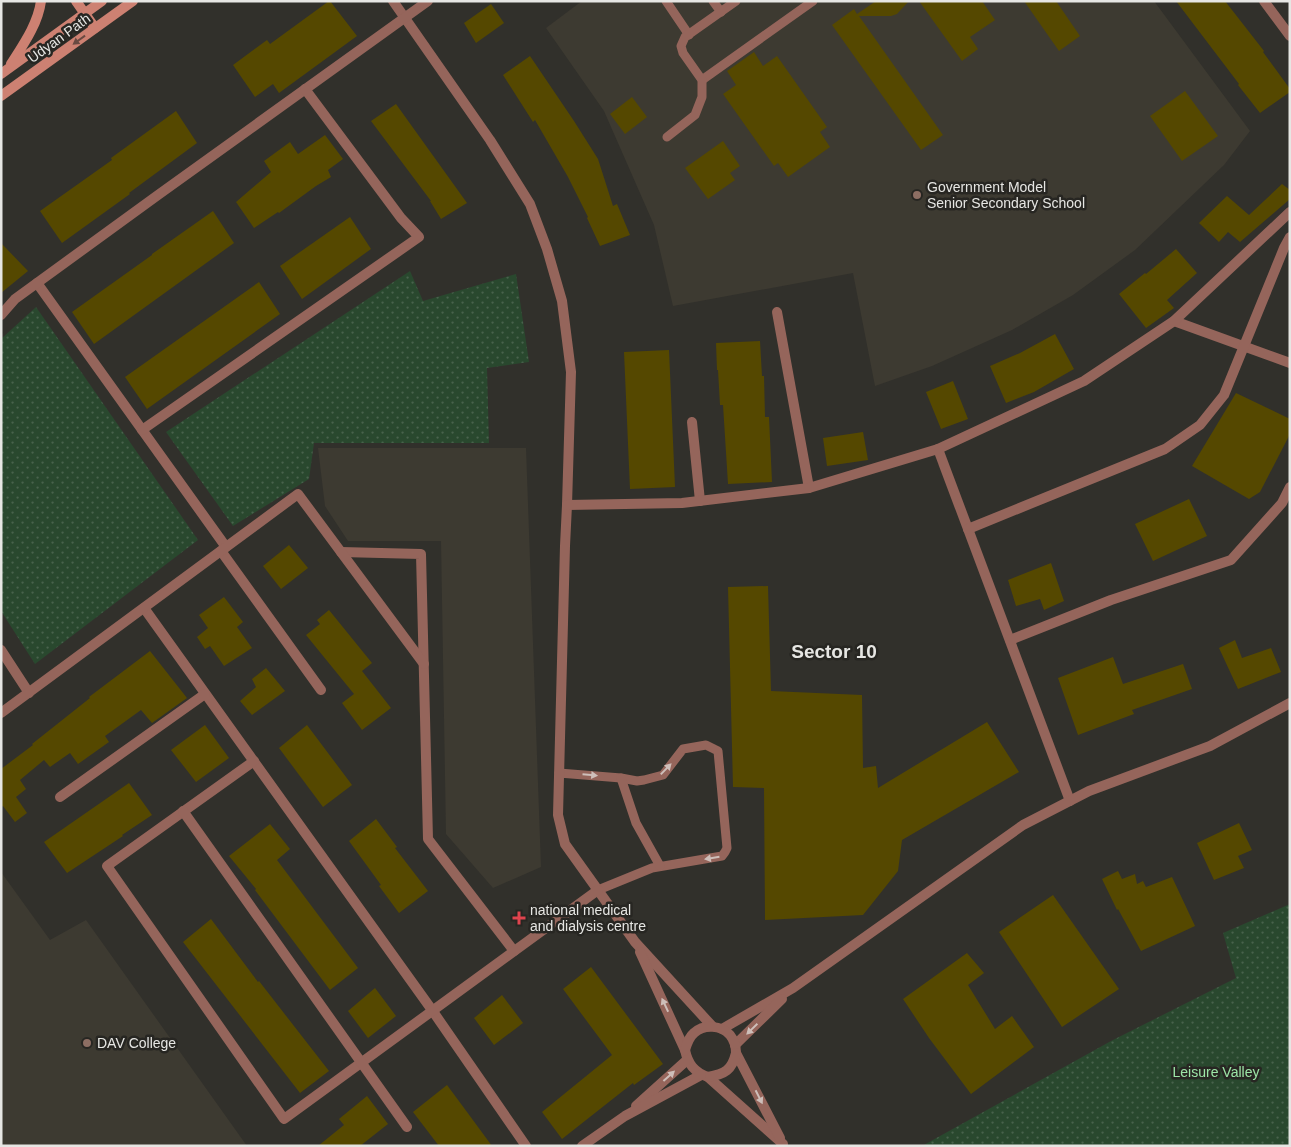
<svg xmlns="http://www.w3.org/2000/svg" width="1291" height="1147" viewBox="0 0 1291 1147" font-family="Arial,sans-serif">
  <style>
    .built { fill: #3d3a31 }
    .park { fill: url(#park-dots) }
    .building { fill: #554800 }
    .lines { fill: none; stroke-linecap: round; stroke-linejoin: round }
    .lane { stroke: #95655b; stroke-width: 9 }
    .street { stroke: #95655b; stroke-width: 10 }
    .secondary { stroke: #cd8172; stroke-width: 10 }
    .oneway { fill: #694a42 }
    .oneway2 { fill: #cebfba }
    .education-dot { fill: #8d6e63; stroke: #272622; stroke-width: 2 }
    .health-dot { fill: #e0444e; stroke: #272622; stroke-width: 2 }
    .labels { text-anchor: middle; stroke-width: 5; stroke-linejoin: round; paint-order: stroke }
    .street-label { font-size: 14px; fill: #e6e6e3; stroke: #272622 }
    .poi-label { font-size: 14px; fill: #e6e6e3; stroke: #272622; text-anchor: start }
    .park-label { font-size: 14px; fill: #9ce5a6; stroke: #272622 }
    .district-label { font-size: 19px; font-weight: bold; fill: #e6e6e3; stroke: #272622 }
  </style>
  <defs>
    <pattern id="park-dots" width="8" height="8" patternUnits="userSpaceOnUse" patternTransform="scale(1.25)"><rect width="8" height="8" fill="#29482e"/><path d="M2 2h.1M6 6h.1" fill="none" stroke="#48624c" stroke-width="1.8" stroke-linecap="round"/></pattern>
  </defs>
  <rect width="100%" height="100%" fill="#31302b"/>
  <g class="built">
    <path d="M 582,1 L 1154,1 L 1250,131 L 1224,165 L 1135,250 L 1073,295 L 1012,330 L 932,366 L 875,386 L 853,273 L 673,306 L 654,225 L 604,111 L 546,28 Z"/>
    <path d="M 318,448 L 526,448 L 541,867 L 493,888 L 446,834 L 441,541 L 348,541 L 325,506 Z"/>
    <path d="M 1,872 L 50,940 L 86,920 L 247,1146 L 1,1146 Z"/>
  </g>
  <g class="park">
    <path d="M 410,271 L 423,301 L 516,274 L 529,362 L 487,368 L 489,443 L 314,443 L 309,479 L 233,526 L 166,432 Z"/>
    <path d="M 36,307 L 198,540 L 35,664 L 1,611 L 1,339 Z"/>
    <path d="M 1290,904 L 1290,1146 L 922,1146 L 1111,1041 L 1236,978 L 1223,933 Z"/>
  </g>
  <g class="building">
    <path d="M 329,1 L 330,1 L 357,36 L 279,93 L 273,84 L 255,97 L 233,65 L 267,40 L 270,44 Z"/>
    <path d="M 876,1 L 909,1 L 897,14 L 891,16 L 859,16 L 943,135 L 921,150 L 832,25 L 854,9 L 857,14 Z"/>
    <path d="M 919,1 L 982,1 L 995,20 L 970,37 L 978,49 L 962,61 Z"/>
    <path d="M 1024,1 L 1056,1 L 1080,36 L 1059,51 Z"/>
    <path d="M 1176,1 L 1225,1 L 1264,51 L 1263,52 L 1290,89 L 1290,92 L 1260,113 L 1238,85 L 1239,84 Z"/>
    <path d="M 491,4 L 504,23 L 476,43 L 464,23 Z"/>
    <path d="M 754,52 L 763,66 L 777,56 L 827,127 L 820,132 L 830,147 L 788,177 L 778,163 L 774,166 L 723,94 L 736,85 L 727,71 Z"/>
    <path d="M 530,56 L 574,121 L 598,159 L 613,206 L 617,204 L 630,235 L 600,246 L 587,218 L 588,217 L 568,177 L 535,120 L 533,122 L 503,75 Z"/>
    <path d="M 1185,91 L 1218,136 L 1182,161 L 1150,116 Z"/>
    <path d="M 632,97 L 647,117 L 625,134 L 610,114 Z"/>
    <path d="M 396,104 L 467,203 L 441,219 L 430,201 L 431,201 L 371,121 Z"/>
    <path d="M 176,111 L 197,143 L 129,193 L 130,194 L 62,243 L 40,211 L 112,160 L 111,158 Z"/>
    <path d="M 325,135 L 343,159 L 328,170 L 331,177 L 316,186 L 279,213 L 278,212 L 254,228 L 236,202 L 271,172 L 264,161 L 290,142 L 298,154 Z"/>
    <path d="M 723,141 L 740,166 L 730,173 L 735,180 L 708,199 L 685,168 Z"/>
    <path d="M 1282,184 L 1290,190 L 1290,199 L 1240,242 L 1228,232 L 1219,242 L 1199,223 L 1227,196 L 1249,215 Z"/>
    <path d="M 213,211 L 234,243 L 94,344 L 72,312 L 152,255 L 152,254 Z"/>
    <path d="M 350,217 L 371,249 L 302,299 L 280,266 Z"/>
    <path d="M 1,243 L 28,271 L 1,293 Z"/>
    <path d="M 1176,249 L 1197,273 L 1167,300 L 1174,308 L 1146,328 L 1119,294 L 1145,273 L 1146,274 Z"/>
    <path d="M 259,282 L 280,314 L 147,409 L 125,377 Z"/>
    <path d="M 1055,334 L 1074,369 L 1034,392 L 1006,403 L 990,366 L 1020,353 Z"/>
    <path d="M 760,341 L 762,376 L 764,376 L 765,417 L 769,417 L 772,482 L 728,484 L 723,405 L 720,405 L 718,370 L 717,370 L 716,343 Z"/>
    <path d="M 669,350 L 675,487 L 630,489 L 624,352 Z"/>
    <path d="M 953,381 L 968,419 L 941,429 L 926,392 Z"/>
    <path d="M 1236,393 L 1290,419 L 1290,434 L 1260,492 L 1249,499 L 1192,466 Z"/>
    <path d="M 863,432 L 868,460 L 827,466 L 823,438 Z"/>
    <path d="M 1189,499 L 1207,536 L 1153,561 L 1135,524 Z"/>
    <path d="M 289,545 L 308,568 L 281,589 L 263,566 Z"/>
    <path d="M 1051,563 L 1064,601 L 1044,610 L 1040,599 L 1016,606 L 1008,580 Z"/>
    <path d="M 768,586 L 771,691 L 862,695 L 863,768 L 876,766 L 878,788 L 987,722 L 1019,772 L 902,840 L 898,871 L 863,915 L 765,920 L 764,788 L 733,787 L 728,587 Z"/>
    <path d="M 224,597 L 243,622 L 237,627 L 252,648 L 224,666 L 210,646 L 205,649 L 197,637 L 208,628 L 199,615 Z"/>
    <path d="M 329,610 L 372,663 L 362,671 L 391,708 L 362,730 L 342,703 L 354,694 L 306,635 L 320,624 L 317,620 Z"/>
    <path d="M 1235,640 L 1242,658 L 1271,648 L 1281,672 L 1238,689 L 1219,648 Z"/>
    <path d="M 150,651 L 187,698 L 152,723 L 141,710 L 105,736 L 109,742 L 78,764 L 70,753 L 50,767 L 44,760 L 20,780 L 26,789 L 16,797 L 27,813 L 15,822 L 3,806 L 1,807 L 1,769 L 33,745 L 32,744 L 90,698 L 89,697 Z"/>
    <path d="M 1113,657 L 1123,684 L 1183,664 L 1192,689 L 1132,710 L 1134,714 L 1078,735 L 1058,678 Z"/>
    <path d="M 266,668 L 285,691 L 252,715 L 240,701 L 256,687 L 252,679 Z"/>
    <path d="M 205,725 L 229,758 L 196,782 L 171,750 Z"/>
    <path d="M 307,725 L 352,785 L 323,807 L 279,748 Z"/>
    <path d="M 129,783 L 152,815 L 122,835 L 123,836 L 67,873 L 44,842 Z"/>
    <path d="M 376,819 L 397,847 L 395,848 L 428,891 L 399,913 L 379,886 L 381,885 L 349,841 Z"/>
    <path d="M 1239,823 L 1252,850 L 1238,856 L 1244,868 L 1214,880 L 1197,843 Z"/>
    <path d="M 270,824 L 290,849 L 277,860 L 358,968 L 330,990 L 255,890 L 256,889 L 229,856 Z"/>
    <path d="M 1118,871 L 1122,879 L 1135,874 L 1137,884 L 1143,881 L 1146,887 L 1172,877 L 1195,926 L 1141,951 L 1118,909 L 1117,910 L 1102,879 Z"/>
    <path d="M 1053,895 L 1119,989 L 1062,1027 L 999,932 Z"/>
    <path d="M 211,919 L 258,982 L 259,981 L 329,1071 L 300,1093 L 183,942 Z"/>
    <path d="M 967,953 L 984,973 L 968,985 L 995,1029 L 1012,1016 L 1034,1047 L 971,1094 L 929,1038 L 903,999 Z"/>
    <path d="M 591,967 L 663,1064 L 634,1085 L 633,1083 L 562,1139 L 542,1112 L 612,1055 L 563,989 Z"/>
    <path d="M 375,988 L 396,1016 L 368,1038 L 348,1011 Z"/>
    <path d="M 502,995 L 523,1023 L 494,1045 L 474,1018 Z"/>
    <path d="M 447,1085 L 467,1112 L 492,1146 L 439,1146 L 413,1112 Z"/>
    <path d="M 367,1096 L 388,1124 L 360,1146 L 318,1146 L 344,1125 L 339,1119 Z"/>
  </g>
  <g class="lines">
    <g class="lane">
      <path d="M 666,1 L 689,35"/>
      <path d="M 713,1 L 721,12"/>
      <path d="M 702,80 L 813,1"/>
      <path d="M 667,137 L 695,115 L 702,97 L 702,80 L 683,53 L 681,46 L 685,37 L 736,1"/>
      <path d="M 559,773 L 621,778 L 637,781 L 644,780 L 663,775 L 683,749 L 706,745 L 718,751 L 727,848 L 725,852 L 722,856 L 652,868 L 598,890"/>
      <path d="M 621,778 L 636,823 L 660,866"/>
    </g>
    <g class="street">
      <path d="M 393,1 L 490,140 L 530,204 L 547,249 L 562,301 L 571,372 L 567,505 L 565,546 L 558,815 L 565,844 L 635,942 L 712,1026"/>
      <path d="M 1264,1 L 1290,36"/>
      <path d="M 37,283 L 226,547"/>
      <path d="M 777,312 L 809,488"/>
      <path d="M 1,315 L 15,299 L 158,195 L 428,1"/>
      <path d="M 1174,321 L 1290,363"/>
      <path d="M 692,422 L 700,501"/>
      <path d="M 142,430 L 419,237 L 401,218 L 305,89"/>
      <path d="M 938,449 L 1070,801"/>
      <path d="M 567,505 L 682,503 L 809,488 L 938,449 L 1084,381 L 1174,321 L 1290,212"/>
      <path d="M 968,529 L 1165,449 L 1200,425 L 1224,395 L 1284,248 L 1290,237"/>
      <path d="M 221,551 L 321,690"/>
      <path d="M 341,552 L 421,554 L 428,839 L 514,951"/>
      <path d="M 144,608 L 432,1010 L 526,1146"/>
      <path d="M 1010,640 L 1111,600 L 1231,560 L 1282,503 L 1290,487"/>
      <path d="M 1,650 L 29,693"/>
      <path d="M 1,713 L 298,494 L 424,664"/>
      <path d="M 254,761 L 107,866 L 284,1119 L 598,890"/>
      <path d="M 60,797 L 205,694"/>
      <path d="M 183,811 L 407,1127"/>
      <path d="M 640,952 L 685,1050 C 688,1064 694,1072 708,1077 L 783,1144"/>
      <path d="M 722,1029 L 793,988 L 1023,825 L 1089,791 L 1210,746 L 1290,703"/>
      <path d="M 735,1045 L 782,999"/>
      <path d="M 685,1050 C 687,1043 689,1037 694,1033 C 704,1024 721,1025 730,1035 C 734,1040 736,1047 736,1053 L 780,1138"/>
      <path d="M 708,1077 C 725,1074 732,1070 736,1053"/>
      <path d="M 636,1106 L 687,1060"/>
      <path d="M 582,1146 L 625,1116 L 701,1075"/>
    </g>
    <g class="secondary">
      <path d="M 76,1 L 95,28"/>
      <path d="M 11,64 C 23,45 38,24 41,1"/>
      <path d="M 1,74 L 102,1"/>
      <path d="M 1,96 L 133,1"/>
    </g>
  </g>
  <defs><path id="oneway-solid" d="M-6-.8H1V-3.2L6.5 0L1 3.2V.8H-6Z" transform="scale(1.25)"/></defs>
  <use class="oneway" href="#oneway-solid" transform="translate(79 40) rotate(144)"/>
  <g class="oneway2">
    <use href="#oneway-solid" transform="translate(666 769) rotate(-46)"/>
    <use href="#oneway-solid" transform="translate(590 775) rotate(5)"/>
    <use href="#oneway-solid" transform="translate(712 858) rotate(171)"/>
    <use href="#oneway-solid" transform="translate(665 1005) rotate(-115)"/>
    <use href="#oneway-solid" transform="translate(752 1029) rotate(136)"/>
    <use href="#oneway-solid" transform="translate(669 1076) rotate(-42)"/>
    <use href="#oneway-solid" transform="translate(759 1097) rotate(63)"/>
  </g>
  <g class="education-dot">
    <circle cx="917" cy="195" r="5"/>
    <circle cx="87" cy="1043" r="5"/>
  </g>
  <path class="health-dot" d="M516.5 910.5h5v5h5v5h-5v5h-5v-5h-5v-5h5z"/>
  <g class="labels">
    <g class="street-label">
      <text transform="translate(59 38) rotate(-36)" y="5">Udyan Path</text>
    </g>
    <g class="poi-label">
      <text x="927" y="192">Government Model<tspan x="927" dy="16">Senior Secondary School</tspan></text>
      <text x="530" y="915">national medical<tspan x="530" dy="16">and dialysis centre</tspan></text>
      <text x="97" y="1048">DAV College</text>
    </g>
    <g class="park-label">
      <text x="1216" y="1077">Leisure Valley</text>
    </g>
    <g class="district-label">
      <text x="834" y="658">Sector 10</text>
    </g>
  </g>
  <rect width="1291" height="1147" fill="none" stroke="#e6e6e3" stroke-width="5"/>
</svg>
